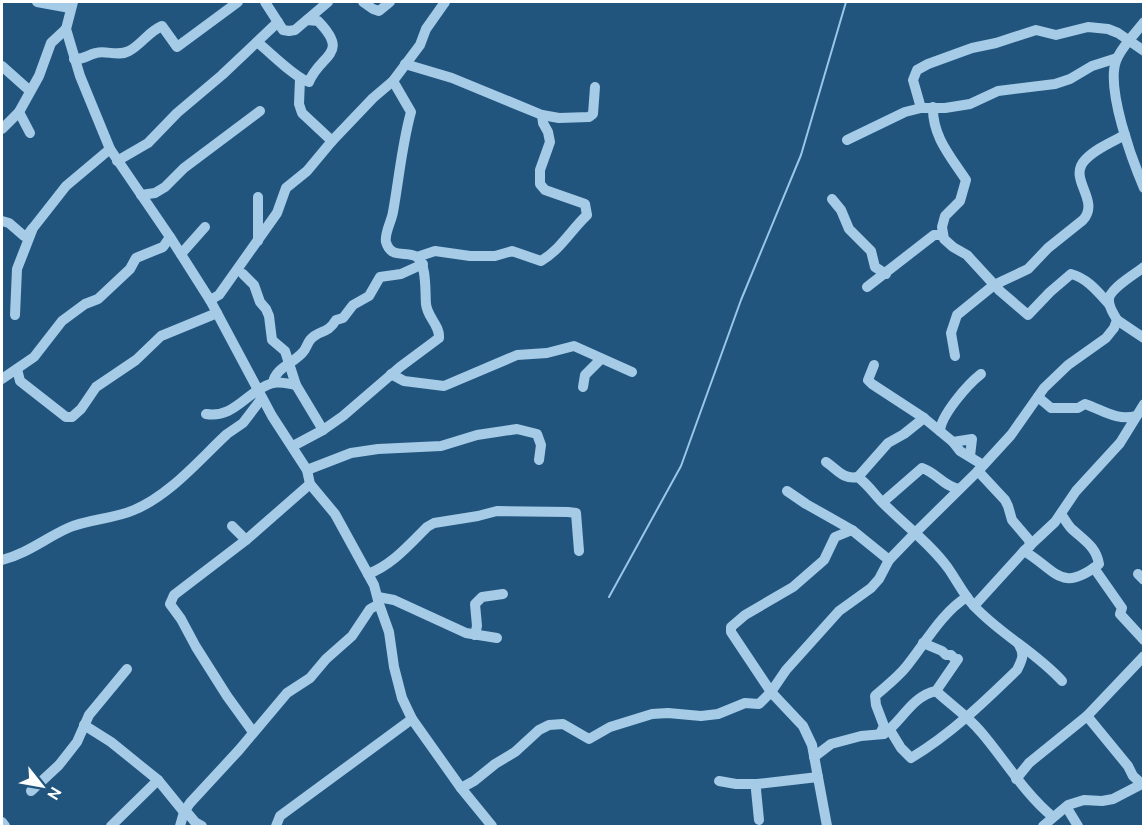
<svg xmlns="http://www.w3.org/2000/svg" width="1145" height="828" viewBox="0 0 1145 828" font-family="Ubuntu,sans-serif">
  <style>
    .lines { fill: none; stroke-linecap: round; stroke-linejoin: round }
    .stream { stroke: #99c7e8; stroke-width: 2 }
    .minor { stroke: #a5cbe7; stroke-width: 10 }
  </style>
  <rect width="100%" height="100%" fill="#21557e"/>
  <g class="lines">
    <path class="stream" d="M 609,597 L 681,466 L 741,300 L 801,155 L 846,2"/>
    <g class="minor">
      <path d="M 37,2 L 70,8"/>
      <path d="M 73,2 L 66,29 L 80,76 L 110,149 L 170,237 L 210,300 L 272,416 L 307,470 L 310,484 L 335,514 L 374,585 L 379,604 L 389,632 L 394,667 L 402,698 L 412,719 L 461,788 L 492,826"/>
      <path d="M 265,2 L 283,30 L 289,31 L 295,30 L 328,2"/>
      <path d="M 363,2 L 373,9 L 379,11 L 390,2"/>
      <path d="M 1144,22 C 1135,34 1121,47 1116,61 C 1106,89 1132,160 1144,188"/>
      <path d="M 257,42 C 270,52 295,78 309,82 C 320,54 351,55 318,21 L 307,20"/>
      <path d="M 74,59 C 84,60 87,55 96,53 C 106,50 118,57 129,51 C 141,45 149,31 162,26 L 177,47 L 238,2"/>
      <path d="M 405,64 L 452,78 L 542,115 L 559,118 L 589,117 L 593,114 L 595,87"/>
      <path d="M 2,66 L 30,91"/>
      <path d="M 300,79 L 299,104 L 302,113 L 332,141"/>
      <path d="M 933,107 C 932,136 951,157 966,180 L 960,201 L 945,216 L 942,227 L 944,239 L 953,247 L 967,255 L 1000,291 L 1028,315 L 1050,292 L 1071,274 C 1087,278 1098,292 1109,304"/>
      <path d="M 921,108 L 913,80 L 917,70 L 928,64 L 972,48 L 996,43 L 1036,30 L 1056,35 L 1088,27 L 1108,29 L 1118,33 L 1144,51"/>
      <path d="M 19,112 L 30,133"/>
      <path d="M 2,129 L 19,112 L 39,76 L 51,43 L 66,29"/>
      <path d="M 847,140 L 905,112 L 921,108 L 945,108 L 970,104 L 998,91 L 1055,84 L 1070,79 L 1092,66 L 1117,58"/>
      <path d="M 117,161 L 148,143 L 177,113 L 222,75 L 278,22"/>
      <path d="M 141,195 L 155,193 L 165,187 L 184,168 L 260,111"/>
      <path d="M 832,199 L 841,210 L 849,229 L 871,251 L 875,267 L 886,274"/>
      <path d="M 2,221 L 9,223 L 24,236 L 27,236 L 32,229"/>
      <path d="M 258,241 L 258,197"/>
      <path d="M 181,254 L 205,227"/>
      <path d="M 417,257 L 435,251 L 470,256 L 495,256 L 512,251 L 541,261 C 561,249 571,230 587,215 L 585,204 L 545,190 L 540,184 L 540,170 L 550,142 L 548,132 L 543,123 L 542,115"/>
      <path d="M 243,274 L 254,285 L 260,302 L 266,309 L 269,316 L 272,340 L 285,351 L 296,385 L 323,430"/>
      <path d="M 867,287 L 934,235 L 942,235"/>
      <path d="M 210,300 L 219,295 L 277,213 L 286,188 L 307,171 L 332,141 L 373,98 L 393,81 L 420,45 L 426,29 L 445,2"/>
      <path d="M 15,315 L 17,269 L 33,228 L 66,186 L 110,149"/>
      <path d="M 1117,320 L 1144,338"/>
      <path d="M 955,356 L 951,333 L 957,315 L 994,285 L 1028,269 L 1048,248 L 1083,220 C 1101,200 1067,179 1085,160 C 1095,149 1112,142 1125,135"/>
      <path d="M 874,365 L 868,380 L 872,384 L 924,418 L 953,442 L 960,451 L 983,465"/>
      <path d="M 17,369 L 20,381 L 66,417 L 72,417 L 81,409 L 96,387 L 136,360 L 161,336 L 217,313"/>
      <path d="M 391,374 L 404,381 L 444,386 L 517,355 L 547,353 L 574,346 L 632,372"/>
      <path d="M 2,379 L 34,357 L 62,321 L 85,304 L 98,299 L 130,269 L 136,258 L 163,247 L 170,237"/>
      <path d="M 273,383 C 275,368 294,363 303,352 C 306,349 307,344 310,340 C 319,329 327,335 336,320 L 343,318 L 353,305 L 369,296 L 380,277 L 401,274 L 423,264"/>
      <path d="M 583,387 L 585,375 L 601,359"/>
      <path d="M 1038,397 L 1051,408 L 1078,408 L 1085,404 C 1103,410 1116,421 1136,416"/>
      <path d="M 206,414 C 235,419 247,390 273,383 C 280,381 289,384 296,385"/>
      <path d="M 940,431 C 941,415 968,384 981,374"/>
      <path d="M 953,442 L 972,439 L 970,456"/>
      <path d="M 293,446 L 323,430 L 343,416 L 400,367 L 439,338 C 440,325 427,317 426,304 C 425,293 427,264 417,257 C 407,250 391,260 386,242 C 384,234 392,220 393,212 C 399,179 402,144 411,112 L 393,81"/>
      <path d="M 826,462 C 837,469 843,480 858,477 C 868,485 872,491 880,500 C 902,523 929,542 948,568 C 957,581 964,595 974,606 C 1001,635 1036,652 1062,681"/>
      <path d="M 307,470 L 351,453 L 378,449 L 441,446 L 477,435 L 517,429 L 537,434 L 541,445 L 539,460"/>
      <path d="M 978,471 L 1005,500 L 1008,506 L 1012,520 L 1029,540 L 1030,546"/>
      <path d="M 858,477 L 888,443 L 904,434 L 924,418"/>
      <path d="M 787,491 L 806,504 L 852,530 L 889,560"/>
      <path d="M 883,502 L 922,468 C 937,473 943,486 959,489"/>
      <path d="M 232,526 L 246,540"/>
      <path d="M 1024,551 L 1055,522 L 1076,491 L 1120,443 L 1144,404"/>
      <path d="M 2,560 C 28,553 44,539 68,528 C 88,519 114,519 134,510 C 170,495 199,460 227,434 L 243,423 L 262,398"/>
      <path d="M 1094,568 L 1122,608 L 1120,614 L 1144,640"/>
      <path d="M 368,574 C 392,565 409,545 427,527 L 434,523 L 478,516 L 497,511 L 568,512 L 576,513 L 579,551"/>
      <path d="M 1138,574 L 1144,580"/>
      <path d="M 378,597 L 394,600 L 466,633 L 497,638"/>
      <path d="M 974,606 L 1024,551 C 1056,570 1061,594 1099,564 C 1096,547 1085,541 1073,530 C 1068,526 1065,519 1061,514"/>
      <path d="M 475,635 L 477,626 L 475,604 L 482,597 L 503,594"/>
      <path d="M 936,691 C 951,705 968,716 981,732 C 1005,760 1024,793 1053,817"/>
      <path d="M 1087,716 L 1128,766 L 1133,776 L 1142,784"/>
      <path d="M 84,725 L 111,742 L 158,780"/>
      <path d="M 890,730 L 901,748 L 911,758 C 951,734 984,702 1017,670 C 1022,660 1025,655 1019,645"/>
      <path d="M 253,732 L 227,696 L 196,647 L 181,619 L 170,604 L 174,595 L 246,540 L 310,484"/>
      <path d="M 880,734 L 884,726 L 876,705 L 875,696 C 885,687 897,678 906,667 C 924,645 942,612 967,597"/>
      <path d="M 814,757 L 831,744 L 861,736 L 884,734 C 902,721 912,696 936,691 L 958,659 L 955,659 L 951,655 L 946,655 L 942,651 L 923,643"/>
      <path d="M 1016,779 L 1029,763 L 1087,716 L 1144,656"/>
      <path d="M 719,781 L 736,784 L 757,784"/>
      <path d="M 461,788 L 474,781 L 495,764 L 515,752 L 539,730 L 549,725 L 563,724 L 589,739 L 610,727 L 652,714 L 668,713 L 701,716 L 718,714 L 745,703 L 759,704 L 771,692 L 786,670 L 839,611 L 871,588 L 879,579 L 889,560 L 916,532 L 978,471 L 1011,435 L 1044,388 L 1068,365 L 1106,338 L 1114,328 L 1117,320 C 1114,314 1109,308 1109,301 C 1107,290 1135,274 1144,267"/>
      <path d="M 31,791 L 59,765 L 77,742 L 89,715 L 127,669"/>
      <path d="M 1067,808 L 1078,826"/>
      <path d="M 185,810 L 195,822 L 202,826"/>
      <path d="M 759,820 L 756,790 L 757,784 L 818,777"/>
      <path d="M 2,822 L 5,826"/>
      <path d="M 111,826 L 158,780 L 184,812"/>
      <path d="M 180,826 L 184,812 L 190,803 L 239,750 L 287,693 L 310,678 L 326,659 L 352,636 L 370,609 L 379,604"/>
      <path d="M 276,826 L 280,816 L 412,719"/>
      <path d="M 827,826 L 812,745 L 803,726 L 771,692 L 731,632 L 731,627 L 745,615 L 793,587 L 824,560 L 835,537 L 852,530"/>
      <path d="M 1043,826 L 1068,805 L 1084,800 L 1102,801 L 1113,799 L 1144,783"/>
    </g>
  </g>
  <rect width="1145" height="828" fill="none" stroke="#ffffff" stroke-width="6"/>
  <g transform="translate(42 786) rotate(121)" stroke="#21557e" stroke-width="4.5" paint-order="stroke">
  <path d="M0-4.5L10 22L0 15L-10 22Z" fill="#ffffff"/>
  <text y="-9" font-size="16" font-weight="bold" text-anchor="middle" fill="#ffffff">N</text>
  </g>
</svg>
